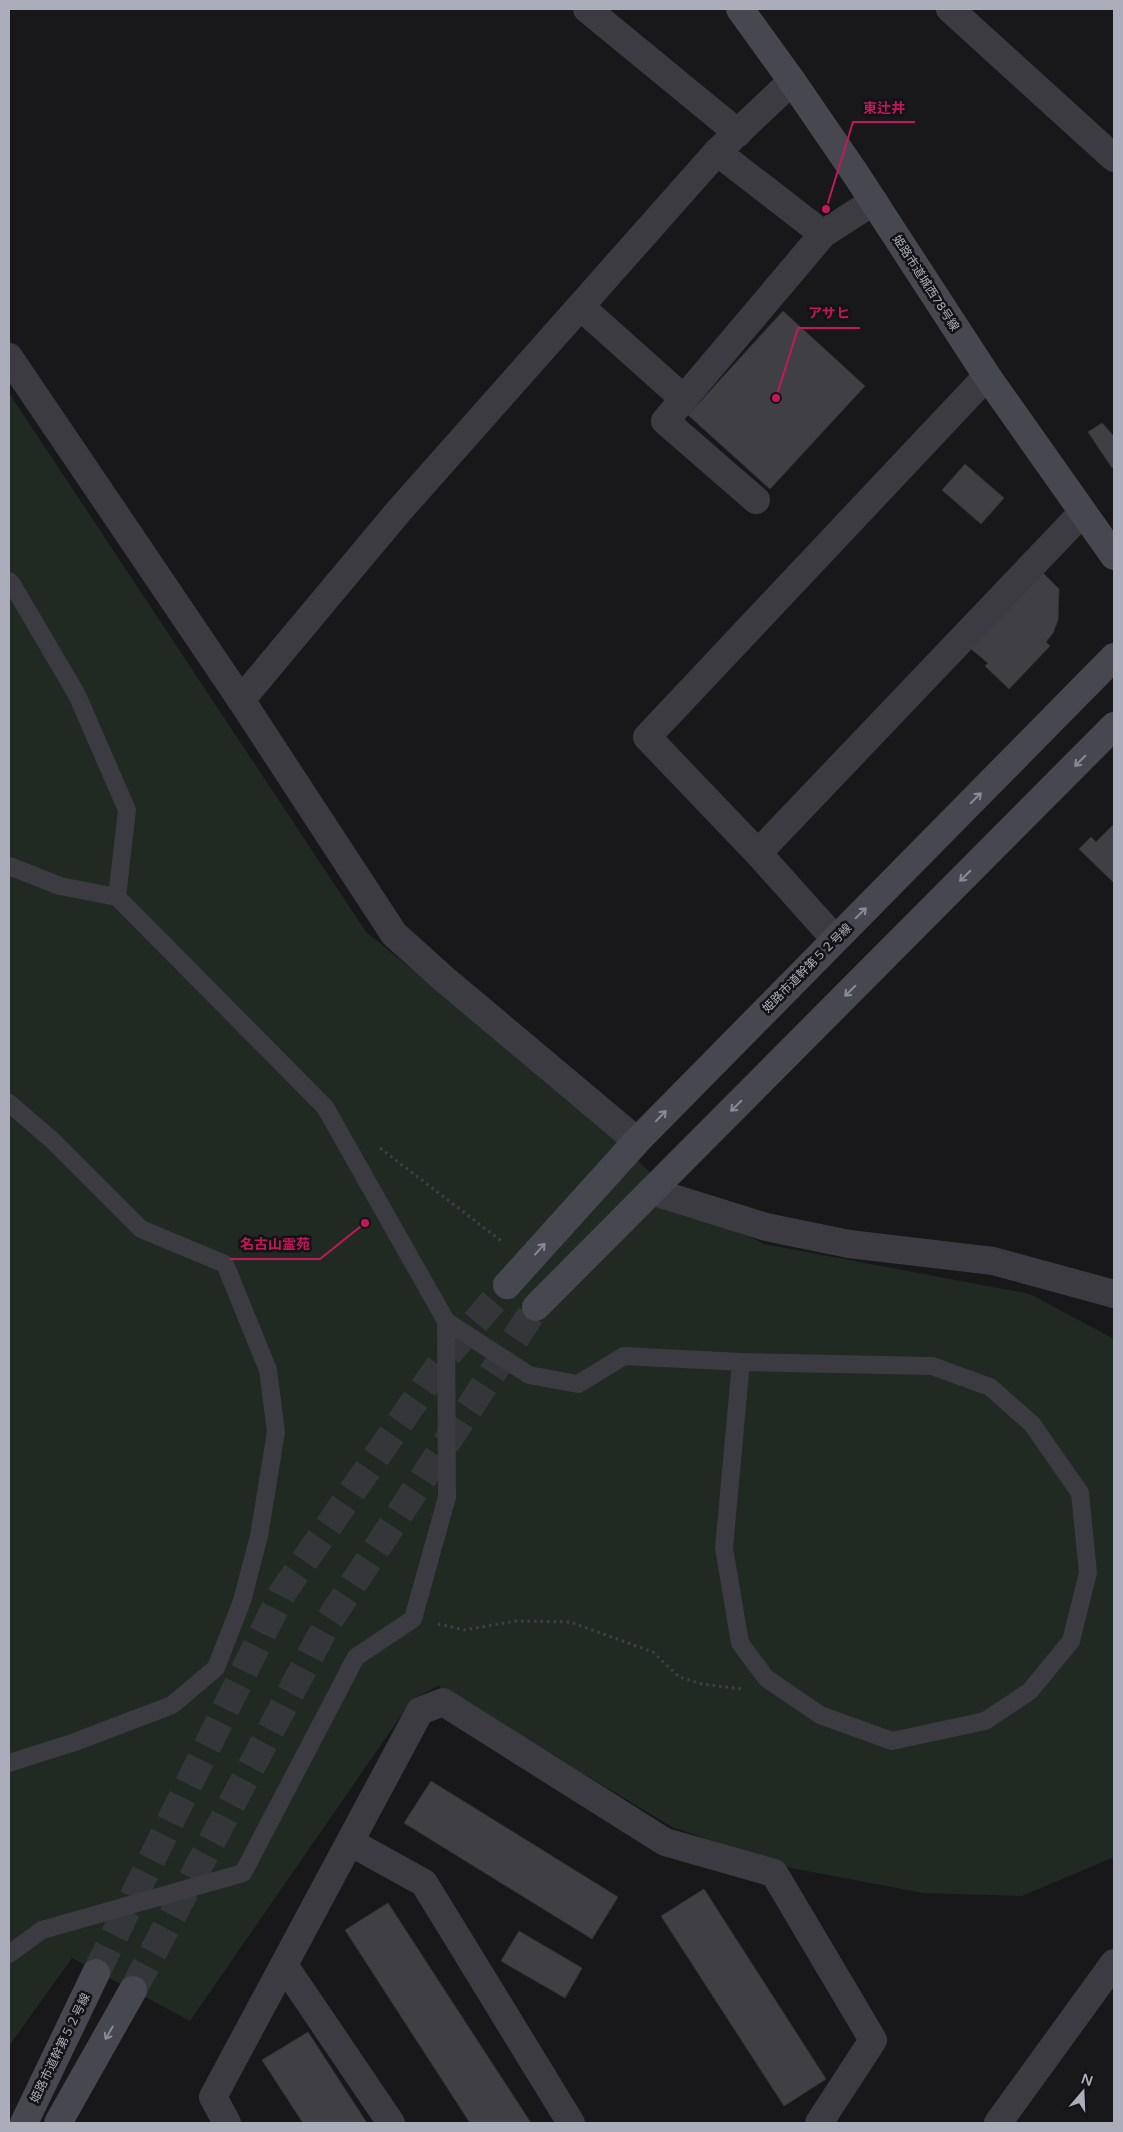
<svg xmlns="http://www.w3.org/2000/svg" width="1123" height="2132" viewBox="0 0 1123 2132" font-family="'Varela Round','Noto Sans JP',sans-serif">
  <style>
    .green { fill: #202922 }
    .building { fill: #404044; stroke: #333236 }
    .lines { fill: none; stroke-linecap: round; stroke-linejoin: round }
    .secondary-tunnel { stroke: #35363a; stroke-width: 28; stroke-dasharray: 28 14; stroke-linecap: butt }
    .path { stroke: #3f4046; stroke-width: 3; stroke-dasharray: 2.5 4; stroke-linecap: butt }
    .lane { stroke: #3b3b41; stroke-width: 18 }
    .street { stroke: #3b3b41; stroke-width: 28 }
    .secondary { stroke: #47484f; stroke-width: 28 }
    .oneway { stroke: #888a95 }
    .labels { text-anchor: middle; stroke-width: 5; stroke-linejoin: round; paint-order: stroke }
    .street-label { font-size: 12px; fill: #abadba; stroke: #131315 }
    .leader { fill: none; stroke: #c2185b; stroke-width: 2 }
    .callout-dot { fill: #c2185b; stroke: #131315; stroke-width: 2 }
    .callout-label { font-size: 14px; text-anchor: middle; font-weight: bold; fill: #c2185b; stroke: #131315; stroke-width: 5; stroke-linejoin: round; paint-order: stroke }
  </style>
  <rect width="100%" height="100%" fill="#18181a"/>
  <path class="green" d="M 9,393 L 366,932 L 594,1117 L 680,1202 L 764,1244 L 1030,1294 L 1114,1339 L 1114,1857 L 1022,1896 L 923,1893 L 791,1868 L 672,1827 L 438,1686 L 412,1700 L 190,2021 L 72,1958 L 9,2046 Z"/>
  <g class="building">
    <path d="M 783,311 L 865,386 L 770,489 L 688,415 Z"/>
    <path d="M 1102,423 L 1114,436 L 1114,466 L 1112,468 L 1088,432 Z"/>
    <path d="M 965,464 L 1004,498 L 981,524 L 942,490 Z"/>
    <path d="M 1041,571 L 1059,589 L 1058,620 L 1053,633 L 1046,642 L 1050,646 L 1009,689 L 985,666 L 988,663 L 971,649 Z"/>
    <path d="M 1114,824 L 1114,883 L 1079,849 L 1091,837 L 1096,842 Z"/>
    <path d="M 431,1781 L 618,1897 L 592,1939 L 404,1823 Z"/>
    <path d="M 704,1889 L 826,2079 L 784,2106 L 661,1916 Z"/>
    <path d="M 388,1903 L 531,2123 L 470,2123 L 345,1930 Z"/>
    <path d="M 519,1931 L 582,1968 L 565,1998 L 501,1961 Z"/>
    <path d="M 308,2032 L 367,2123 L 303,2123 L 262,2060 Z"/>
  </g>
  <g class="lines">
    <g class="secondary-tunnel">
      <path d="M 96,1973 L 283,1592 L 443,1360 L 507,1285"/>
      <path d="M 133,1990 L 328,1622 L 536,1307"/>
    </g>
    <g class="path">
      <path d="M 380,1148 L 504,1243"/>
      <path d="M 438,1624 L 465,1630 L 516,1621 L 570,1622 L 653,1652 L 679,1677 L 702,1684 L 742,1689"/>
    </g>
    <g class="lane">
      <path d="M 9,581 L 12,584 L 77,695 L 127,810 L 117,897 L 325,1107 L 446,1321 L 447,1497 L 413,1619 L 356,1657 L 243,1873 L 42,1930 L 9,1954"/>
      <path d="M 9,866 L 60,886 L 117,897"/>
      <path d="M 9,1103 L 53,1141 L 141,1229 L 225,1264 L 268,1370 L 276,1432 L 259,1536 L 242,1601 L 216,1668 L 172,1705 L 75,1742 L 9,1763"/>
      <path d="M 446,1321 L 529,1375 L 578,1384 L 624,1356 L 741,1362 L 724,1548 L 740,1643 L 766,1678 L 820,1715 L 892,1741 L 985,1721 L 1030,1691 L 1071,1641 L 1088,1573 L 1080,1493 L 1032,1424 L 990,1387 L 932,1366 L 741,1362"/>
    </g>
    <g class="street">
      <path d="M 587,9 L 738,133"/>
      <path d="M 950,9 L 1114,158"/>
      <path d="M 717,152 L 823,234"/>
      <path d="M 581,307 L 684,399"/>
      <path d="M 9,357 L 241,700 L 394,934 L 444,979 L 637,1141"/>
      <path d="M 756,500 L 665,421 L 823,234 L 874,201"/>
      <path d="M 241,700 L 398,512 L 717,152 L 792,81"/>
      <path d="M 758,853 L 1083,512"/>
      <path d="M 835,939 L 758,853 L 647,737 L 987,376"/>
      <path d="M 651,1191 L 766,1227 L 849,1244 L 993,1261 L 1114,1294"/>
      <path d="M 350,1842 L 424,1883 L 571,2123"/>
      <path d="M 284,1965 L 391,2123"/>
      <path d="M 227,2123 L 213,2097 L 420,1711 L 443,1702 L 665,1842 L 774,1873 L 873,2040 L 819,2123"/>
      <path d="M 998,2123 L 1114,1963"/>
    </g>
    <g class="secondary">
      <path d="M 740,9 L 792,81 L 855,173 L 987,376 L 1114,556"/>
      <path d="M 507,1285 L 637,1141 L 1114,657"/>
      <path d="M 536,1307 L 1114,726"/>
      <path d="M 24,2123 L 96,1973"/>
      <path d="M 58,2123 L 133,1990"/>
    </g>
  </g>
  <defs><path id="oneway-shaft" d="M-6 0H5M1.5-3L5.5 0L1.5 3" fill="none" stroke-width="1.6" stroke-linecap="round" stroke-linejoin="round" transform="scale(1.25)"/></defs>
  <g class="oneway">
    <use href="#oneway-shaft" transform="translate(1080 761) rotate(135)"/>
    <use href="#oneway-shaft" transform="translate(976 798) rotate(-45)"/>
    <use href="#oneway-shaft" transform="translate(965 876) rotate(135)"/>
    <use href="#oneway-shaft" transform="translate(861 913) rotate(-45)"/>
    <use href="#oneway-shaft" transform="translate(850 991) rotate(135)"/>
    <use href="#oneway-shaft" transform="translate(736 1106) rotate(135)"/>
    <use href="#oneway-shaft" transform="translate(661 1116) rotate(-46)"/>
    <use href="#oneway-shaft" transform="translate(540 1249) rotate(-48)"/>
    <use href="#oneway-shaft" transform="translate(109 2033) rotate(120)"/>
  </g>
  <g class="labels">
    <g class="street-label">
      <text transform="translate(926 283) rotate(57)" y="4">姫路市道城西78号線</text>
      <text transform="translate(807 968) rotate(-45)" y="4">姫路市道幹第５２号線</text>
      <text transform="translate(60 2048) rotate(-64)" y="4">姫路市道幹第５２号線</text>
    </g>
  </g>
  <path class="leader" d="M826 209L853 122H915M776 398L798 328H860M365 1223L320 1259H230"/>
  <g class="callout-dot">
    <circle cx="826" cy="209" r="5"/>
    <circle cx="776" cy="398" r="5"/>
    <circle cx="365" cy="1223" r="5"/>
  </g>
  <g class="callout-label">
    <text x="884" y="113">東辻井</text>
    <text x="829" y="318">アサヒ</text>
    <text x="275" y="1249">名古山霊苑</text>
  </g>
  <rect width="1123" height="2132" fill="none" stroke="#abadba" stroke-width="20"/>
  <g transform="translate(1083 2092) rotate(19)" stroke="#131315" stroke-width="4" paint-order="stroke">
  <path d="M0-4L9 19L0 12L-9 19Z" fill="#abadba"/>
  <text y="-8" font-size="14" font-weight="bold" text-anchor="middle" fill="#abadba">N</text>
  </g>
</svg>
